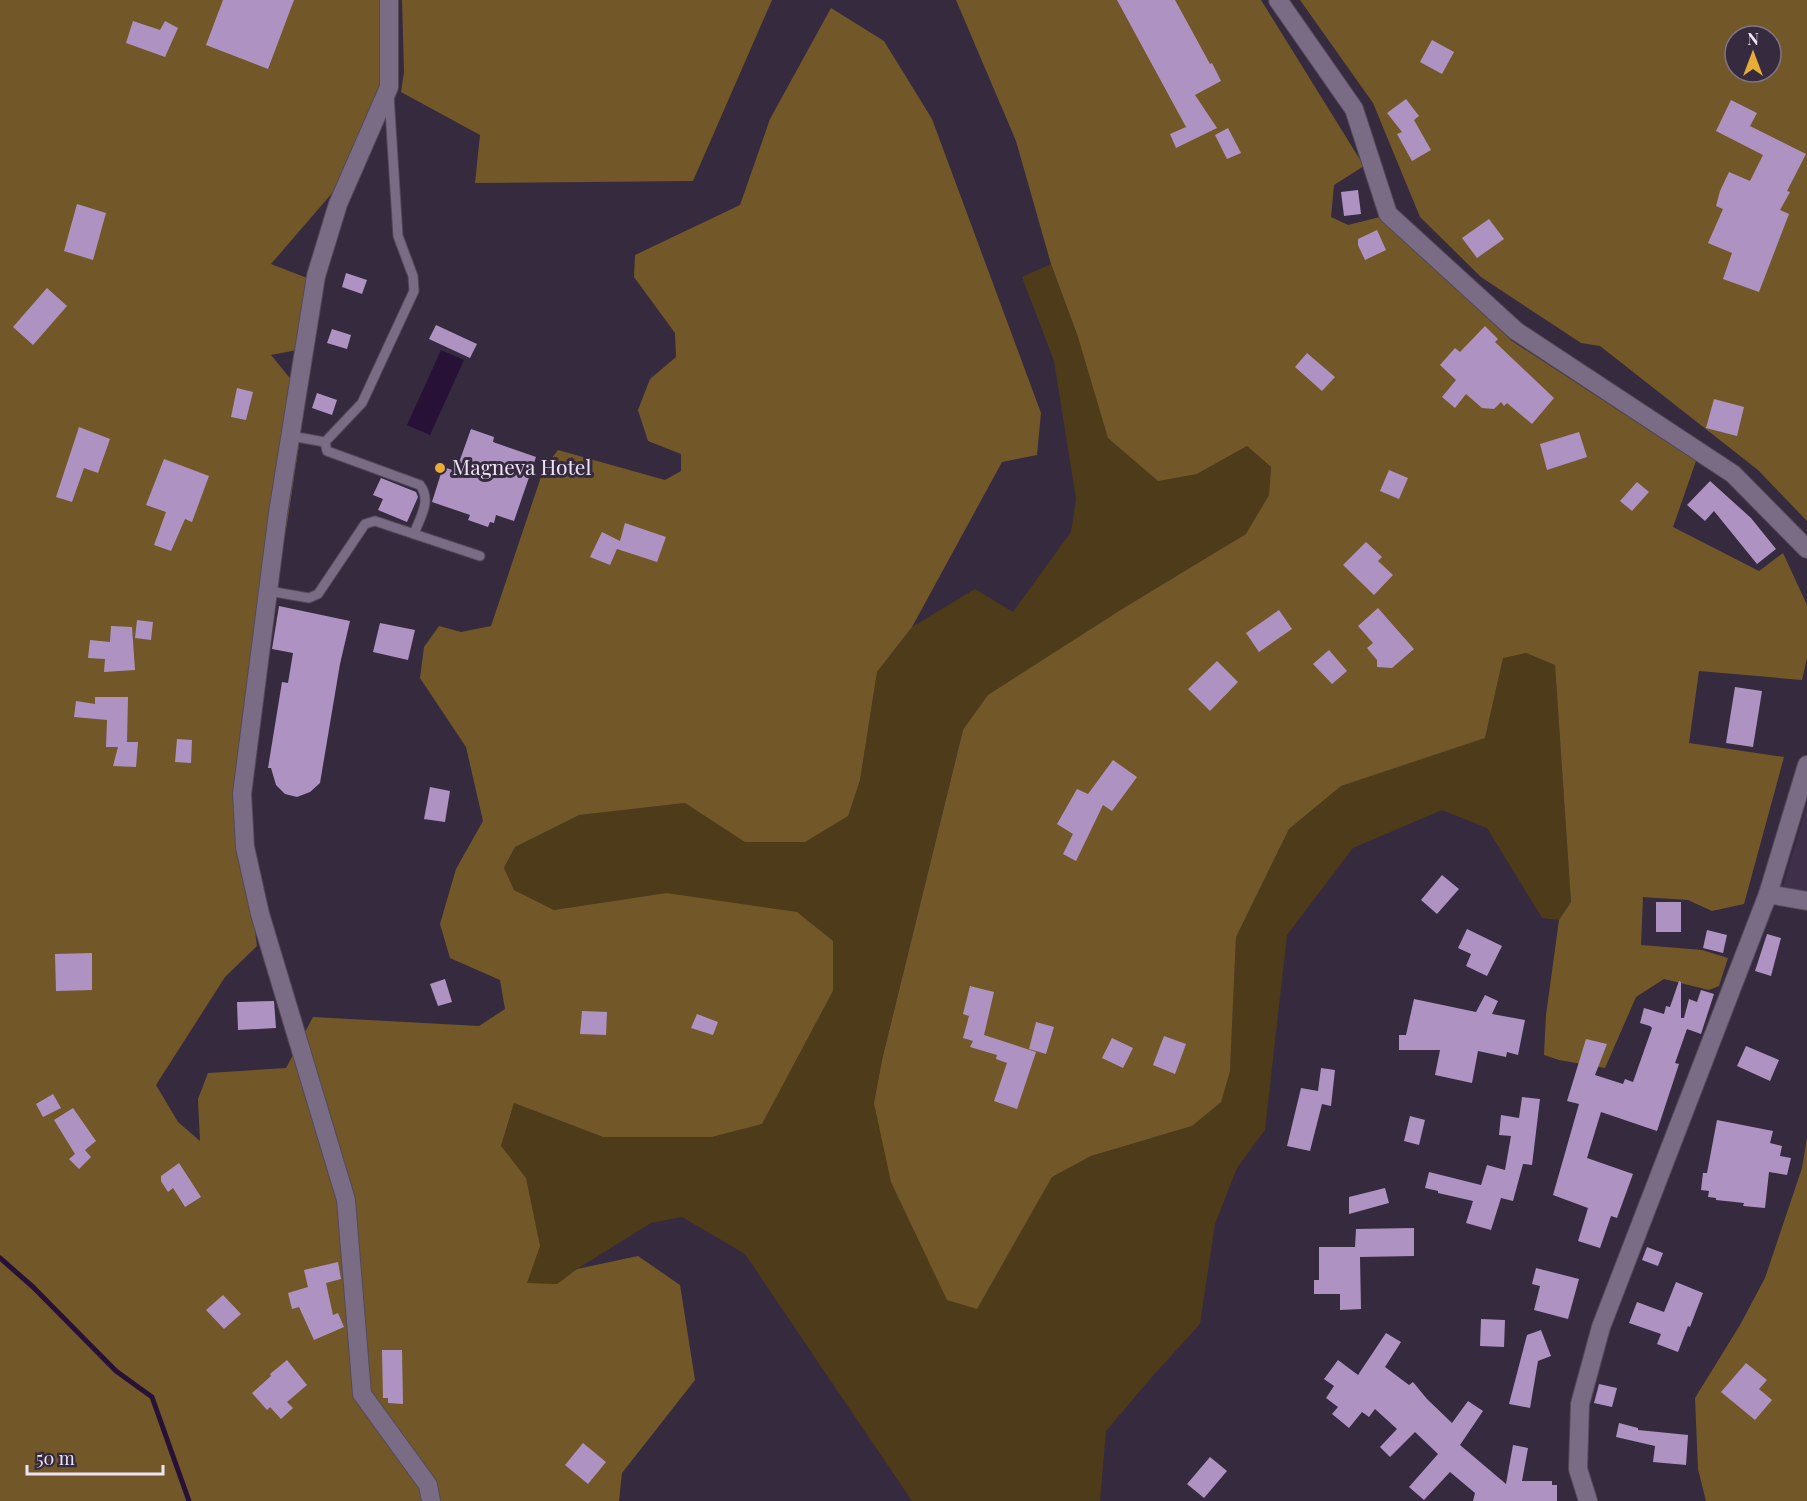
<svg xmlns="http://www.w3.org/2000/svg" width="1807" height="1501" viewBox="0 0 1807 1501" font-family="'Playfair Display',serif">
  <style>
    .built { fill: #3f2f4a }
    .green { fill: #4e3b19 }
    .forest { fill: #725828; fill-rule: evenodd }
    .water { fill: #281137 }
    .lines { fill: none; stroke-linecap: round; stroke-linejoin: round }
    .stream { stroke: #281137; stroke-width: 5 }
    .building { fill: #ae93c2 }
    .service-casing { stroke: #54495b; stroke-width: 11 }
    .minor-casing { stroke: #54495b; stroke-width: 20 }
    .service { stroke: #7a6c85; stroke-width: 9 }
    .minor { stroke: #7a6c85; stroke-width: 18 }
    .poi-dot { fill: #e7ac36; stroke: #362a3f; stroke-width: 2 }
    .labels { text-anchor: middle; stroke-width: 6; stroke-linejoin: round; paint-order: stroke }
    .poi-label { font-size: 21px; fill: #ece4f2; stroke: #362a3f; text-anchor: start }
  </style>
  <rect width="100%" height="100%" fill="#362a3f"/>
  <path class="built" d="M 1807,806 L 1807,894 L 1782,890 Z"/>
  <path class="green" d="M 1051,264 L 1078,337 L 1197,474 L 1247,446 L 1271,467 L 1269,495 L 1247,534 L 1127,606 L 963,730 L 882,1060 L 874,1103 L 977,1308 L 1052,1177 L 1091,1156 L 1192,1126 L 1230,1071 L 1236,937 L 1289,829 L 1341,786 L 1485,738 L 1503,657 L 1526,653 L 1555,665 L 1571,902 L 1559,920 L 1542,918 L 1487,828 L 1442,810 L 1353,848 L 1287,935 L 1265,1130 L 1237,1168 L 1215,1224 L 1200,1324 L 1151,1378 L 1106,1431 L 1100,1501 L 912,1501 L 745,1254 L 682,1217 L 651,1223 L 577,1269 L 557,1284 L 527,1283 L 501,1146 L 514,1103 L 603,1137 L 712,1137 L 762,1124 L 833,991 L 666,893 L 554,910 L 514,890 L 504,869 L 515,847 L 578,815 L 685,803 L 745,841 L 860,780 L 877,672 L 912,627 L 975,589 L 1013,612 L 1071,532 L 1076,499 L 1054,361 L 1022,277 Z"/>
  <g class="forest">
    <path d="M 0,0 L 380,0 L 381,84 L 346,177 L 271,264 L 307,278 L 297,350 L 271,355 L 306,398 L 287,524 L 235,777 L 257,946 L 225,977 L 156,1085 L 178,1122 L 200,1141 L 198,1099 L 208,1073 L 286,1068 L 313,1017 L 479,1026 L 505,1009 L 500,980 L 450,958 L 440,924 L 456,869 L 483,821 L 466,747 L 420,678 L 424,647 L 439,626 L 461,632 L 491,626 L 544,468 L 558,450 L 665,480 L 681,471 L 681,454 L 648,441 L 638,410 L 650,379 L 676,357 L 675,333 L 634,277 L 635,255 L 740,205 L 770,119 L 831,8 L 884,41 L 932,119 L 1041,413 L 1037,455 L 1002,462 L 912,627 L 877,672 L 860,780 L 848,816 L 805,842 L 745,842 L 685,803 L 579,815 L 515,847 L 504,868 L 514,890 L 554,910 L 666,893 L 797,912 L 833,941 L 833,991 L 762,1124 L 712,1137 L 603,1137 L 514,1103 L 501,1146 L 526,1178 L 540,1246 L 527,1283 L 557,1284 L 577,1269 L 638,1256 L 680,1285 L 695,1380 L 622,1473 L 619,1501 L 0,1501 Z"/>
    <path d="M 402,0 L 772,0 L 693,181 L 475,183 L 480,135 L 401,92 L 404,72 Z"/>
    <path d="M 956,0 L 1261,0 L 1364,166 L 1334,185 L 1331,217 L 1348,225 L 1380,217 L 1512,341 L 1696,461 L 1673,527 L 1759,571 L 1783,553 L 1807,605 L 1807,658 L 1802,680 L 1699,671 L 1689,743 L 1784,757 L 1744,904 L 1712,911 L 1688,900 L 1643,897 L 1641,945 L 1702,950 L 1728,958 L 1719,986 L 1709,990 L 1664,979 L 1636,997 L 1605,1068 L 1559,1060 L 1544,1055 L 1546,1015 L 1559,920 L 1571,902 L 1555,665 L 1526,653 L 1503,658 L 1485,738 L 1341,786 L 1289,829 L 1236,937 L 1230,1071 L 1221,1102 L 1192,1126 L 1091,1156 L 1052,1177 L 977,1309 L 947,1300 L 891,1182 L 874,1103 L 882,1060 L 963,730 L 988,695 L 1127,606 L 1246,534 L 1269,495 L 1271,467 L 1247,446 L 1197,474 L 1158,481 L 1108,438 L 1078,337 L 1051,264 L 1016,141 Z"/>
    <path d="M 1300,0 L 1807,0 L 1807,521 L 1758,470 L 1600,346 L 1581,343 L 1481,277 L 1420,217 L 1373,103 ZM 1735,36 L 1771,36 L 1771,72 L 1735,72 Z"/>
    <path d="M 1807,1138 L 1807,1501 L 1706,1501 L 1698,1469 L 1695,1398 L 1740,1325 L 1765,1278 L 1802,1168 Z"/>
  </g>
  <path class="water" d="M 441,350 L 464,360 L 430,435 L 407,425 Z"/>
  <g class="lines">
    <path class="stream" d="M 0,1258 L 33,1287 L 116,1371 L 152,1397 L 189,1501"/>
  </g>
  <g class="building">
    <path d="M 223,0 L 294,0 L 268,69 L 206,45 Z"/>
    <path d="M 1117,0 L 1175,0 L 1210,64 L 1212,63 L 1221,81 L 1195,95 L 1217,128 L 1176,148 L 1170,134 L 1186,127 Z"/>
    <path d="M 133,21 L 160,30 L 165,21 L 178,28 L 165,57 L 126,43 Z"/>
    <path d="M 1432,40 L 1454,52 L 1442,74 L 1420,62 Z"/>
    <path d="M 1406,99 L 1419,116 L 1414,120 L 1431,150 L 1412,161 L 1397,134 L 1402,132 L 1387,113 Z"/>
    <path d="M 1731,100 L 1757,113 L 1750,126 L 1806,154 L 1787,191 L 1790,192 L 1780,210 L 1789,214 L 1759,292 L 1723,279 L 1732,253 L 1708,243 L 1723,209 L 1716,206 L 1720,191 L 1729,172 L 1750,181 L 1763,155 L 1716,131 Z"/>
    <path d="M 1228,128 L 1241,153 L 1227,159 L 1215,135 Z"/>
    <path d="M 1358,190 L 1361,214 L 1344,216 L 1341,192 Z"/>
    <path d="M 77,204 L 106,213 L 93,260 L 64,251 Z"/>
    <path d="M 1489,219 L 1504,239 L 1477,258 L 1462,238 Z"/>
    <path d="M 1377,230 L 1386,250 L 1365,260 L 1358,245 L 1358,239 Z"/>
    <path d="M 346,273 L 367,280 L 362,294 L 342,287 Z"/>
    <path d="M 47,288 L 67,306 L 33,345 L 13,327 Z"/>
    <path d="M 436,325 L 477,344 L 470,358 L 429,339 Z"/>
    <path d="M 1485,326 L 1498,339 L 1495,342 L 1554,398 L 1532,424 L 1507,403 L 1504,406 L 1501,402 L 1494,409 L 1482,408 L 1466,394 L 1455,408 L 1442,397 L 1456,380 L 1440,365 L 1455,348 L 1460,352 Z"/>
    <path d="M 332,329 L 351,335 L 347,349 L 327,343 Z"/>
    <path d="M 1307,353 L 1335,377 L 1322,391 L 1295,367 Z"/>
    <path d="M 237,388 L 253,392 L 246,420 L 231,417 Z"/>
    <path d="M 317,393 L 337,400 L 332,415 L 312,408 Z"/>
    <path d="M 1714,399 L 1744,407 L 1737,436 L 1706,428 Z"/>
    <path d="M 79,427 L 110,439 L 98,473 L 84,468 L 72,502 L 56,497 Z"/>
    <path d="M 471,429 L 494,437 L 493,442 L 536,457 L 514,521 L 496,515 L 494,523 L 490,522 L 488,527 L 468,520 L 470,515 L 432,502 L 443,467 L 456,471 Z"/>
    <path d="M 1579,432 L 1587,457 L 1547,470 L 1540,444 Z"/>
    <path d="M 164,459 L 209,476 L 192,522 L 185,519 L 171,551 L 154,545 L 166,512 L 146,505 Z"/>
    <path d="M 1389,470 L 1408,478 L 1399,499 L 1380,491 Z"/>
    <path d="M 381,478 L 416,492 L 418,497 L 407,522 L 378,510 L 383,499 L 373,495 Z"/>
    <path d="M 1710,481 L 1751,518 L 1776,549 L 1757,564 L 1714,511 L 1705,521 L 1687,505 Z"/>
    <path d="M 1637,482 L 1649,492 L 1632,511 L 1620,501 Z"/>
    <path d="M 625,523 L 666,537 L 657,562 L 617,549 L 620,542 L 610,565 L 590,557 L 602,532 L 620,541 Z"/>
    <path d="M 1366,542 L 1382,557 L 1378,561 L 1393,575 L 1374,595 L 1343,565 Z"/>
    <path d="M 279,606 L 350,621 L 340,664 L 320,783 L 310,792 L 297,797 L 285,794 L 276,785 L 271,768 L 268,768 L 282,682 L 288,683 L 293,653 L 272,649 Z"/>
    <path d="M 1378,608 L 1414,649 L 1392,668 L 1377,667 L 1377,660 L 1367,648 L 1373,643 L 1358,626 Z"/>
    <path d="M 1279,610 L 1292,629 L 1259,652 L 1246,633 Z"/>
    <path d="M 137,620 L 153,622 L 151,640 L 135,638 Z"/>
    <path d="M 380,623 L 415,630 L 408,660 L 373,652 Z"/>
    <path d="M 111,626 L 132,627 L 135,670 L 104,672 L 105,659 L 88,658 L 90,640 L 110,642 Z"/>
    <path d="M 1329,650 L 1347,671 L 1332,684 L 1313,664 Z"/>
    <path d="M 1217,661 L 1238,682 L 1210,711 L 1188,689 Z"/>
    <path d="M 1735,687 L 1762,691 L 1753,747 L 1726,743 Z"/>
    <path d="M 95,697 L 128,697 L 127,742 L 138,742 L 136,767 L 113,766 L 118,747 L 106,747 L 107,720 L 74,717 L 76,701 L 95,704 Z"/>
    <path d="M 177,739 L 192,740 L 191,763 L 175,762 Z"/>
    <path d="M 1113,760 L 1137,777 L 1112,811 L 1103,805 L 1076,861 L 1063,854 L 1073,834 L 1057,824 L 1077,789 L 1088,794 Z"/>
    <path d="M 430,787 L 450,791 L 445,822 L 424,819 Z"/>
    <path d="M 1442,875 L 1459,889 L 1437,914 L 1421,900 Z"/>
    <rect x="1656" y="902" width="25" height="30"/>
    <path d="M 1467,929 L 1502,946 L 1487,976 L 1466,966 L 1471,954 L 1458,948 Z"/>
    <path d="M 1707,930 L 1727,935 L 1723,953 L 1703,948 Z"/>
    <path d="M 1767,934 L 1781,938 L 1771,976 L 1755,971 Z"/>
    <path d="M 92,953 L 92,990 L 56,991 L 55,954 Z"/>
    <path d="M 445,979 L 452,1002 L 438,1006 L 430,984 Z"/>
    <path d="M 1679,981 L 1681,982 L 1681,1018 L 1684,1018 L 1689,999 L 1697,1002 L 1701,990 L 1714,994 L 1701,1034 L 1687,1029 L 1675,1063 L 1679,1064 L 1657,1131 L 1601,1112 L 1587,1158 L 1633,1174 L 1617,1218 L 1611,1216 L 1600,1248 L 1578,1241 L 1588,1208 L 1553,1195 L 1579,1104 L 1567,1101 L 1586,1039 L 1607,1044 L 1595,1075 L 1623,1084 L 1625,1079 L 1633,1082 L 1652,1028 L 1650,1026 L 1640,1023 L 1644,1008 L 1664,1014 L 1666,1006 L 1670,1007 Z"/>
    <path d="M 970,986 L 994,992 L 984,1035 L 1036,1052 L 1017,1109 L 994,1101 L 1007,1063 L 996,1059 L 997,1055 L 970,1047 L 973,1041 L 963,1038 L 969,1016 L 963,1014 Z"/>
    <path d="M 1485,995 L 1498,1001 L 1492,1014 L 1525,1020 L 1518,1055 L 1507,1052 L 1506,1057 L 1478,1051 L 1472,1083 L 1435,1075 L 1440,1050 L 1399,1050 L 1399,1035 L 1406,1035 L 1414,999 L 1476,1012 Z"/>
    <path d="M 274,1001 L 276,1028 L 238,1030 L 237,1002 Z"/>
    <path d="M 582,1011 L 607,1012 L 606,1035 L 580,1034 Z"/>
    <path d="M 697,1014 L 718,1022 L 713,1035 L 691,1028 Z"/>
    <path d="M 1036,1022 L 1054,1027 L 1046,1054 L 1029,1049 Z"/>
    <path d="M 1164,1036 L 1186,1044 L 1175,1074 L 1153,1065 Z"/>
    <path d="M 1112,1038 L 1133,1048 L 1123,1068 L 1102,1058 Z"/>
    <path d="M 1746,1046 L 1779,1060 L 1770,1081 L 1737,1066 Z"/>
    <path d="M 1321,1068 L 1335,1070 L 1331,1106 L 1322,1104 L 1310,1151 L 1287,1146 L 1301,1088 L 1318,1091 Z"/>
    <path d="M 53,1094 L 61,1108 L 43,1117 L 36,1104 Z"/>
    <path d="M 1522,1097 L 1540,1099 L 1532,1165 L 1523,1164 L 1513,1201 L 1501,1198 L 1491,1230 L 1466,1223 L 1473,1201 L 1438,1193 L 1438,1191 L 1425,1188 L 1429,1172 L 1481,1185 L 1487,1165 L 1505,1170 L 1511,1136 L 1499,1135 L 1501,1115 L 1519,1118 Z"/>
    <path d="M 73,1108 L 96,1141 L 85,1150 L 91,1157 L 79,1169 L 69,1159 L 75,1154 L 54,1120 Z"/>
    <path d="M 1410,1116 L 1425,1120 L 1419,1145 L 1404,1141 Z"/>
    <path d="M 1717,1120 L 1773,1131 L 1770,1143 L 1782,1146 L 1780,1156 L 1791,1158 L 1787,1175 L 1769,1172 L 1765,1208 L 1743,1206 L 1744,1203 L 1716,1200 L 1716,1198 L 1708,1197 L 1709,1191 L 1701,1190 L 1703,1173 L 1707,1173 Z"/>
    <path d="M 179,1163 L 201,1197 L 185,1207 L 173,1188 L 168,1192 L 161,1181 L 161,1176 Z"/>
    <path d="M 1385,1188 L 1389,1203 L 1349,1214 L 1349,1197 Z"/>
    <path d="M 1414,1228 L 1414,1256 L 1360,1257 L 1361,1309 L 1340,1310 L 1340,1294 L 1314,1294 L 1314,1280 L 1319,1280 L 1319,1247 L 1355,1247 L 1356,1229 Z"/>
    <path d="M 1647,1247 L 1663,1253 L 1658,1266 L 1642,1260 Z"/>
    <path d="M 338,1262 L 341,1279 L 326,1283 L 333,1315 L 338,1313 L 344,1327 L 314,1340 L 299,1307 L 292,1309 L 288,1293 L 308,1287 L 304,1270 Z"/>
    <path d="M 1536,1268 L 1579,1279 L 1568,1319 L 1534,1310 L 1540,1286 L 1532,1284 Z"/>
    <path d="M 1676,1282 L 1703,1293 L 1690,1327 L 1688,1326 L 1678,1352 L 1657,1344 L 1661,1334 L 1629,1323 L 1637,1302 L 1664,1312 Z"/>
    <path d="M 223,1295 L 241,1314 L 224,1329 L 206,1310 Z"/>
    <path d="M 1481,1319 L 1505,1320 L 1504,1347 L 1480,1346 Z"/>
    <path d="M 1541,1330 L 1551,1356 L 1538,1361 L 1530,1408 L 1509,1404 L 1527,1335 Z"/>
    <path d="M 1386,1333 L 1401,1342 L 1385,1367 L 1409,1385 L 1413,1382 L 1427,1399 L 1452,1423 L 1468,1401 L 1483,1411 L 1460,1445 L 1506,1484 L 1513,1445 L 1528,1448 L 1522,1481 L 1552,1481 L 1552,1485 L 1557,1485 L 1557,1501 L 1473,1501 L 1475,1493 L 1450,1472 L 1424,1500 L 1409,1487 L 1438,1454 L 1415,1432 L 1390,1457 L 1380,1447 L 1397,1429 L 1375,1409 L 1369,1417 L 1362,1412 L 1349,1428 L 1332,1414 L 1338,1407 L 1326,1398 L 1334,1386 L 1324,1379 L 1338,1360 L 1358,1375 Z"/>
    <path d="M 382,1350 L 402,1350 L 403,1404 L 388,1403 L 388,1398 L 383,1398 Z"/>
    <path d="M 287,1360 L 307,1385 L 287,1402 L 293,1408 L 281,1419 L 270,1407 L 267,1410 L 252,1393 L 271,1376 L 270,1374 Z"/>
    <path d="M 1746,1363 L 1767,1380 L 1759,1389 L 1772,1400 L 1755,1420 L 1721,1392 Z"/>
    <path d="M 1599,1384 L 1617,1388 L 1612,1407 L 1594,1403 Z"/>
    <path d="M 1619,1423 L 1638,1428 L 1638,1430 L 1688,1435 L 1686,1465 L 1653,1462 L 1655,1446 L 1616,1437 Z"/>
    <path d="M 583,1443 L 606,1462 L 588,1484 L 565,1465 Z"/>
    <path d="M 1210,1457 L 1227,1471 L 1204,1498 L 1187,1484 Z"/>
  </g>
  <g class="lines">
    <defs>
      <g id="service">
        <path d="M 389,95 L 398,236 L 413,276 L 414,291 L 362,403 L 325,442 L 327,451 L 420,485 C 432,501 420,517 414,534"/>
        <path d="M 291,436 L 325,442"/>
        <path d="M 269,591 L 309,598 L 318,594 L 365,524 L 375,521 L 480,556"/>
      </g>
      <g id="minor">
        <path d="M 389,0 L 389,87 L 338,204 L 316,276 L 278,513 L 242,794 L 245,847 L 260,914 L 346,1200 L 362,1394 L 428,1485 L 431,1501"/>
        <path d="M 1278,0 L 1354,109 L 1388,214 L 1516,331 L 1733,474 L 1807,549"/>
        <path d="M 1768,894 L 1807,765"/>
        <path d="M 1588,1501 L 1578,1469 L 1580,1404 L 1601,1327 L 1768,894 L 1807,901"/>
      </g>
    </defs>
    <use href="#service" class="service-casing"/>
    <use href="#minor" class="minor-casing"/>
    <use href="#service" class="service"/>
    <use href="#minor" class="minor"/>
  </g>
  <circle class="poi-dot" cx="440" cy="468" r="6"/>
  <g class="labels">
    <g class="poi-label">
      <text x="452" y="475">Magneva Hotel</text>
    </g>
  </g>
  <g transform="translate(1753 54)"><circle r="28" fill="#362a3f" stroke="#7f7487" stroke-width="1.5"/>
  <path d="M0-4.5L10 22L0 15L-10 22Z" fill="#e7ac36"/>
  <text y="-9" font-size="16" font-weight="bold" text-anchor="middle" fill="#ece4f2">N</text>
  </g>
  <path d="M27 1465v9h136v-9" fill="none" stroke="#ece4f2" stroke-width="3"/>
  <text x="36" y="1465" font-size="18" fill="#ece4f2" stroke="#362a3f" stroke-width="4.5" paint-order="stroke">50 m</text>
</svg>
